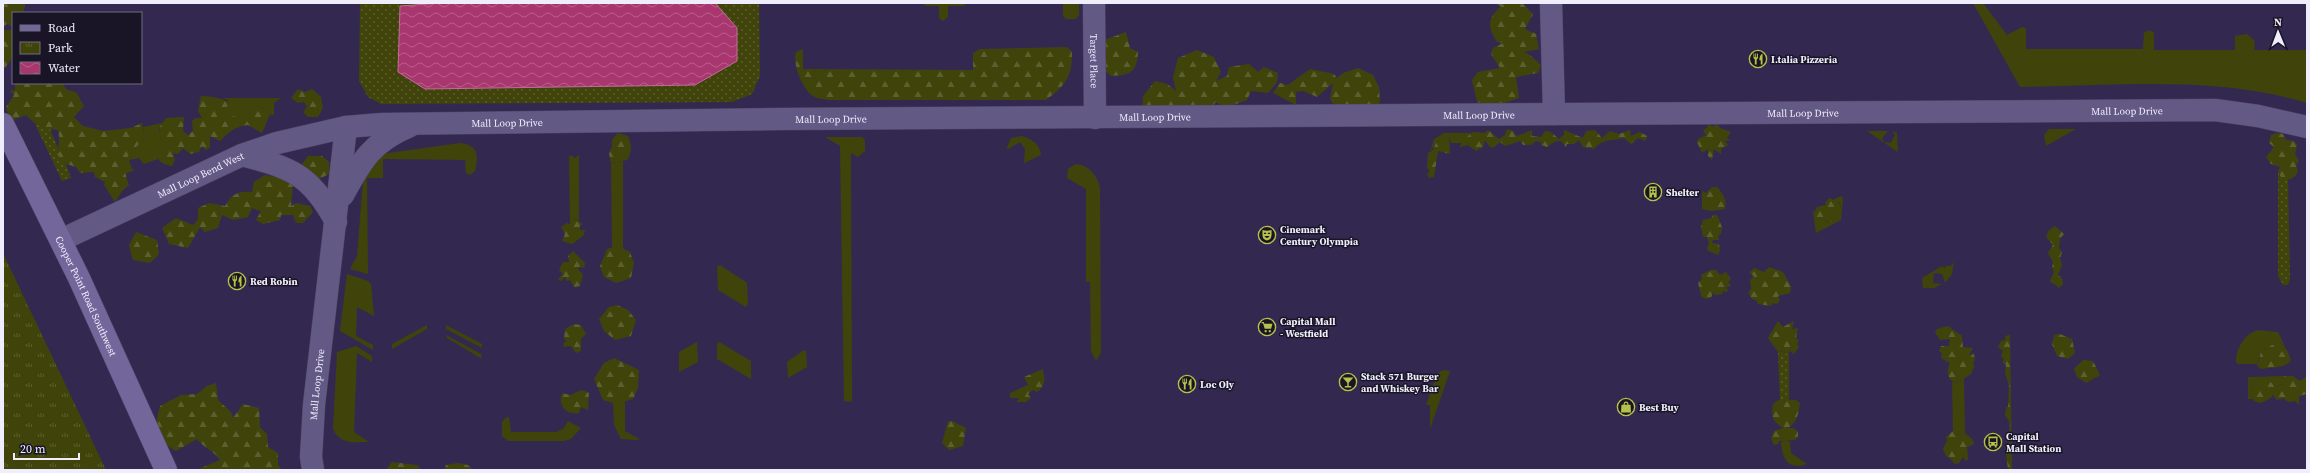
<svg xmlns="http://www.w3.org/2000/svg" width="2310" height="473" viewBox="0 0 2310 473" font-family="'Source Serif 4',serif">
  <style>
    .grass { fill: url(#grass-dots) }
    .forest { fill: url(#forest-firs) }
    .park { fill: url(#park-tufts) }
    .garden { fill: #40440a }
    .water { fill: url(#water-waves); stroke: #be6e9a }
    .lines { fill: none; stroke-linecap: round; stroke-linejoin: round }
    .minor-casing { stroke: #4e4565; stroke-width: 23 }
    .secondary-casing { stroke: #4e4565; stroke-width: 23 }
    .minor { stroke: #635985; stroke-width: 22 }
    .secondary { stroke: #72669a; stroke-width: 22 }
    .labels { text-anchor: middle; stroke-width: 3; stroke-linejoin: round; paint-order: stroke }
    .poi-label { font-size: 10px; font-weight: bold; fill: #f0eefd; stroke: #191527; text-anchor: start }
    .street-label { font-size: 10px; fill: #f0eefd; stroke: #191527 }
  </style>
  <defs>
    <pattern id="grass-dots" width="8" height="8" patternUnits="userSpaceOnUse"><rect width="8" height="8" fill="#40440a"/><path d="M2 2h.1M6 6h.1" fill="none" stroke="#5c5f2f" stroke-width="1.8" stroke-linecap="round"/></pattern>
    <pattern id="forest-firs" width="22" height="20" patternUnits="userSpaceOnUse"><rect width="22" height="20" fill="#40440a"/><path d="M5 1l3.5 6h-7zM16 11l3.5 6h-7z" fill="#5c5f2f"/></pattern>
    <pattern id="park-tufts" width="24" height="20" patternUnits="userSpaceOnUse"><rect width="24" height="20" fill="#40440a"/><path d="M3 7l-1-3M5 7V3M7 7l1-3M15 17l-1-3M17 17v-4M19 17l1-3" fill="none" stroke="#5c5f2f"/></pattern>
    <pattern id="water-waves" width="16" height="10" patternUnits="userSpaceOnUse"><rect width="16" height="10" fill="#a9376f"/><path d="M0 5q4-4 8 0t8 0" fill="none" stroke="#b95e8c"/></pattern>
  </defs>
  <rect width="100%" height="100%" fill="#332950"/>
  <g class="grass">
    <path d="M 360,3 L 759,3 L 760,76 L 752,94 L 732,102 L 381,104 L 368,97 L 359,81 Z"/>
    <path d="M 35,124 L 50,129 L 58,148 L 60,161 L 66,164 L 71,178 L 62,181 Z"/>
    <path d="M 2278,172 L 2282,179 L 2288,179 L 2290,279 L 2288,285 L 2283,285 L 2278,276 Z"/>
    <path d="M 1784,351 L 1785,354 L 1789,352 L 1789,401 L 1780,399 L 1778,352 Z"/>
  </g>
  <g class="forest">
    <path d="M 3,3 L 25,4 L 23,13 L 13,13 L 13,27 L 7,24 L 3,27 Z"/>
    <path d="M 1492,3 L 1522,3 L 1533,14 L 1525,29 L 1536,34 L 1539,49 L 1524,52 L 1530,55 L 1541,65 L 1538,73 L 1516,77 L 1519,98 L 1493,107 L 1477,102 L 1472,80 L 1478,72 L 1500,68 L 1491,54 L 1493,48 L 1503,43 L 1497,42 C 1487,25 1487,20 1501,6 Z"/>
    <path d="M 13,28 L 13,57 L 5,68 L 3,68 L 3,30 L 11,30 Z"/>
    <path d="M 1126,32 L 1130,48 L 1138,52 C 1137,72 1131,75 1111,76 L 1101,67 L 1099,42 Z"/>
    <path d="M 1067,47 L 1072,52 C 1072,77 1066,85 1046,100 L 829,100 C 824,99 817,99 813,96 C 802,88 792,64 796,52 L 803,49 L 803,69 L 973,70 L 973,53 L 980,49 Z"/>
    <path d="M 1197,50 L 1214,57 L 1221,72 L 1216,81 L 1227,76 L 1229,67 L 1249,64 L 1258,72 L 1264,67 L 1278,73 L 1277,82 L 1268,93 L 1251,91 L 1247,100 L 1225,108 L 1216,102 L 1199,120 L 1142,110 L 1143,96 L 1155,81 L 1167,84 L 1176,91 L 1173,77 L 1178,58 Z"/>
    <path d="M 1358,68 L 1373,75 L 1379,87 L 1380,102 L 1367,121 L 1336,108 L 1330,99 L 1333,83 L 1317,97 L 1303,91 L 1296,92 L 1296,105 L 1273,93 L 1280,83 L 1288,85 L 1310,69 L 1334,74 L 1337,78 L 1343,73 Z"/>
    <path d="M 15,83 L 62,83 L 67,90 L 76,92 L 84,106 L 74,117 L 83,126 L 103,131 L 131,128 L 142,123 L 145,139 C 128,155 120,161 129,185 L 122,191 L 115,202 L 104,185 L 105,182 L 95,177 L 94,172 L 80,173 L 76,167 L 60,162 C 56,151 61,140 58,130 C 44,129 35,125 26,115 L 10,121 L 6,107 L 14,95 L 10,91 L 15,90 Z"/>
    <path d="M 298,89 L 305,92 L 312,89 L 321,97 L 323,108 L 318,117 L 308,117 L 303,112 L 307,107 L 304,102 L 298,103 L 291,98 Z"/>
    <path d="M 201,96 C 224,97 230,102 248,116 L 257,105 L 270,114 L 262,133 L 248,125 C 234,127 230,131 220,141 L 210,136 L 210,147 L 206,150 L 202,146 L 199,152 L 190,154 L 183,148 L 178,154 L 173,153 L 175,160 L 172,166 C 161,164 157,161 156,150 L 166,147 L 160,136 L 160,126 L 166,118 L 184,117 L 183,131 L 188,135 L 193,131 L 192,121 L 196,118 L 202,118 L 198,111 Z"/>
    <path d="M 1708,123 L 1713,127 L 1716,124 L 1720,128 L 1731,132 L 1727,138 L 1731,140 L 1725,141 L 1728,145 L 1721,149 L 1721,154 L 1714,149 L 1712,160 L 1708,156 L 1708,149 L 1702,153 L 1697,142 L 1698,139 L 1706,135 L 1703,130 L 1707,128 Z"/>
    <path d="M 1507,129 L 1513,131 L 1517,136 L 1532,130 L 1532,136 L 1541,137 L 1545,131 L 1551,132 L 1559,139 L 1564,135 L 1564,130 L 1583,138 L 1586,131 L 1595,130 L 1602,138 L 1610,131 L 1619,134 L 1630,130 L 1631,136 L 1640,132 L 1647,136 L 1646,141 L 1638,138 L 1631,144 L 1624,138 C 1612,141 1603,138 1594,149 L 1583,147 L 1579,140 L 1574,144 L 1567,144 L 1566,147 L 1561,141 L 1554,142 L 1547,147 L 1541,145 L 1541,142 L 1536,141 L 1531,145 L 1523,145 L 1520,141 L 1505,146 L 1500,142 L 1493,148 L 1489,146 L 1485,140 L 1483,147 L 1476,151 L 1468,145 L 1460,147 L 1463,139 L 1473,132 L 1485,133 L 1488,130 L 1499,139 L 1505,135 Z"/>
    <path d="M 618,133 L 628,136 C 632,146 632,151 627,160 L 611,163 L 609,154 L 612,146 L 612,140 Z"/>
    <path d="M 2277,133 L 2283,134 L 2286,140 L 2294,141 L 2297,145 L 2295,155 L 2299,160 L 2296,165 L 2298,170 C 2296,178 2290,181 2282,179 L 2278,172 L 2280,167 L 2271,164 L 2266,157 L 2274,147 L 2269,143 L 2271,135 Z"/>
    <path d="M 1444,137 L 1449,137 L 1450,154 L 1438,151 L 1434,177 L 1429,178 L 1427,174 L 1430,171 L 1427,168 L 1428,153 L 1433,150 L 1436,142 Z"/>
    <path d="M 308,156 L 322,156 L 329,162 L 329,174 L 317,180 L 304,175 L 302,164 Z"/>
    <path d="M 265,175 L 282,178 L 293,183 L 291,206 L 296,203 L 310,206 L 313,212 L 303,223 L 296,223 L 293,215 L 281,215 L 280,220 L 263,224 L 256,220 L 261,211 L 252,208 L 248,217 L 233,220 L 222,215 L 218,228 L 205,232 L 200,227 L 188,248 L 169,244 L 162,228 L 176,218 L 193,225 L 198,219 L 198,208 L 209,203 L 225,206 C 232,194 238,191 252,192 L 254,182 Z"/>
    <path d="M 1712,187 L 1717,187 C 1723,194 1727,199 1725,209 L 1712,211 L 1702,209 L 1702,191 L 1706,193 Z"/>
    <path d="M 1829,198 L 1838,202 C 1845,210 1839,217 1833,223 L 1817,218 L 1814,214 L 1817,207 L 1826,205 L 1825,203 Z"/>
    <path d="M 1713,215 L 1717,215 L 1722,227 L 1721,234 L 1718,236 L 1719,240 L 1713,240 L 1712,243 L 1719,244 L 1720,251 L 1718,255 L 1707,250 L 1709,243 L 1707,237 L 1703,237 L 1701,227 L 1703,220 L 1711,218 Z"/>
    <path d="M 574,219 L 583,224 L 580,226 L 580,230 L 585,230 L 583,236 L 572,244 L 562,241 L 565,234 L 561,227 L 567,223 L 569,224 Z"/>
    <path d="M 2055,226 L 2064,234 L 2060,239 L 2059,248 L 2062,252 L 2060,258 L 2062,265 L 2058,275 L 2062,278 L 2063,284 L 2059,288 L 2050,281 L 2054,272 L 2052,268 L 2053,262 L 2048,253 L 2053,245 L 2046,237 L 2049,230 Z"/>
    <path d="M 136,232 L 157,240 L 159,254 L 150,263 L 133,260 L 129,245 Z"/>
    <path d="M 618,246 L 630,252 L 634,263 L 631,278 L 616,283 L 604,277 L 600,266 L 607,249 Z"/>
    <path d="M 573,251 L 585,263 L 584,268 L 579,267 L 578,269 L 583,275 L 580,286 L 574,287 L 570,280 L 566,281 L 566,277 L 560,281 L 558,279 L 563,274 L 559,270 L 563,262 L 569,262 L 568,256 Z"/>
    <path d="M 1769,267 L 1783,272 L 1791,287 L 1790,293 L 1778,296 L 1780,300 L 1777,304 L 1772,303 L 1771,306 L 1758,304 L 1756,300 L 1752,299 L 1748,292 L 1751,289 L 1750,280 L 1754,276 L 1749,273 L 1754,268 L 1764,272 Z"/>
    <path d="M 1711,270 L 1716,270 L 1720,275 L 1726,272 L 1731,279 L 1728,282 L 1731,286 L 1726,287 L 1728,290 L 1727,292 L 1723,291 L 1722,294 L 1715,295 L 1713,292 L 1711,298 L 1705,299 L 1704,297 L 1702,298 L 1698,283 L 1702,279 L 1701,275 Z"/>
    <path d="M 617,305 L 628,310 L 636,320 L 631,336 L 615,340 L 604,331 L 599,319 L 609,307 Z"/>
    <path d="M 1778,321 L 1783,327 L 1794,321 L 1792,329 L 1798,328 L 1796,337 L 1799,341 L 1797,344 L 1799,347 L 1794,354 L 1790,351 L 1785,354 L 1783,351 L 1778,352 L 1768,338 Z"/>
    <path d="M 574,324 L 581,325 L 586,334 L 581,339 L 581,351 L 576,353 L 571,346 L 564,347 L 563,344 L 566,341 L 564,338 L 565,329 Z"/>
    <path d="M 1948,326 L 1962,336 L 1963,347 L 1973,348 L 1969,355 L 1974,354 L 1975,360 L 1973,362 L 1974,367 L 1971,374 L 1956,383 C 1947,380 1946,371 1950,363 L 1941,358 L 1942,353 L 1939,351 L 1941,346 L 1949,346 L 1950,339 L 1940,340 L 1935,332 L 1937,329 Z"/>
    <path d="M 2060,334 L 2072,339 L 2075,353 L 2068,359 L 2057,356 L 2052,344 L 2054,335 Z"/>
    <path d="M 2010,335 L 2012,470 L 2008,470 L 2005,446 L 2009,444 C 2007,434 2014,423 2005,416 L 2006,407 L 2008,407 L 2009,385 L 2005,373 L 2006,365 L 2002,362 L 2004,360 L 2001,356 L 2003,351 L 1998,347 L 2001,341 L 2005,340 L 2005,336 Z"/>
    <path d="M 2279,341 L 2287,350 L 2291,360 C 2283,370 2274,366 2262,369 L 2257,366 L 2261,351 Z"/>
    <path d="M 614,358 L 639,370 L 638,388 L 633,399 L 616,404 L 603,400 L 594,379 L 604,363 Z"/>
    <path d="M 2083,360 L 2093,361 L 2100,375 L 2086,383 L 2077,377 L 2074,369 Z"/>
    <path d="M 1043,369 C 1044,380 1047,384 1037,392 L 1033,390 L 1028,394 L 1031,398 L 1026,402 L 1017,402 L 1019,398 L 1010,398 L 1010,393 L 1028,385 L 1024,377 Z"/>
    <path d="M 2284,376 L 2293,376 L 2300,381 L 2306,377 L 2307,378 L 2307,394 L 2299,396 L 2299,405 L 2295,401 L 2288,402 L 2284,398 L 2277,400 L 2272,394 L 2272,397 L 2261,403 L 2254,401 L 2250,395 L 2255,379 L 2267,377 L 2275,387 L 2284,384 Z"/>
    <path d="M 216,383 L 218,400 L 231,412 L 233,418 L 243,404 L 259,408 L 260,427 L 267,434 L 268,447 L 278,453 L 278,465 L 282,470 L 196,470 L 220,460 C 213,450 204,448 197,439 L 176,451 L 161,442 L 156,423 L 160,406 L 181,395 L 197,394 L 207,386 Z"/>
    <path d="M 582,390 L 589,393 L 588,410 L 581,407 L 579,413 C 565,415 558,405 562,393 L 570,395 Z"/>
    <path d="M 1780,399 L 1796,400 L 1800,403 C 1798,414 1798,421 1788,428 L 1794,428 L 1798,432 L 1798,436 L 1795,440 L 1779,441 L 1778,444 L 1774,445 L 1771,438 L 1774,431 L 1783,428 C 1772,421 1771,416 1773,404 Z"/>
    <path d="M 948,421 L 952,421 L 966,428 L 963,446 L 949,450 L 942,443 Z"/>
    <path d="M 1953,431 L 1957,431 L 1959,435 L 1965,433 L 1972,439 L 1974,444 L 1967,447 L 1968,459 L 1966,461 L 1963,457 L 1959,463 L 1955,464 L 1949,457 L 1947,458 L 1943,449 L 1947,441 L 1946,437 Z"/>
    <path d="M 392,462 L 417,465 L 422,470 L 386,470 Z"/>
    <path d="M 458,463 L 468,465 L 473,470 L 444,470 L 446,465 Z"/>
  </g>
  <path class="park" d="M 3,253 L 106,470 L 3,470 Z"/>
  <g class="garden">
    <path d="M 922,3 L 966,3 L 964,6 L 948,6 L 948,17 L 943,21 L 939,18 L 939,6 L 926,6 Z"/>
    <path d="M 1063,3 L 1079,3 L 1079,15 L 1076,19 L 1066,19 L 1063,16 Z"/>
    <path d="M 1973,3 L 1983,3 L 2007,35 L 2022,27 L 2026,28 L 2026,49 L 2143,49 L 2144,33 L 2149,30 L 2154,33 L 2154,50 L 2235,50 L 2235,36 L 2247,34 L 2255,41 L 2254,50 L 2307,50 L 2307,103 C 2215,75 2115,86 2020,87 Z"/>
    <path d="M 222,98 L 281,98 L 274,103 L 274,115 L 270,115 L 270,114 L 257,105 L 248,116 L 240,120 L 232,115 L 227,108 L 228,100 Z"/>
    <path d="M 162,123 C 156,131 162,139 166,147 L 157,150 L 158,159 L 144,164 L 139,158 L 129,160 L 132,169 L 135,170 L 125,174 C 122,158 134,149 145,139 L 143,127 Z"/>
    <path d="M 2049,129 L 2076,129 L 2046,146 L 2044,135 Z"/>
    <path d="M 1867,131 L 1888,131 L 1882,138 L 1884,142 L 1891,143 L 1895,135 L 1892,131 L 1897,133 L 1898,152 Z"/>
    <path d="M 1444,133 L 1471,133 L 1461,143 L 1451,143 L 1449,137 L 1444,137 L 1436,142 L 1430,152 L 1434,139 Z"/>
    <path d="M 1022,136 C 1032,139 1040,144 1041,155 L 1024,163 L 1025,149 L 1020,142 L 1008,149 L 1007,147 L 1011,138 Z"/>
    <path d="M 825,137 L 862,137 L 865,140 L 865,151 L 858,157 L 851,153 L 852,399 L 851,402 L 844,401 L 840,146 Z"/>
    <path d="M 460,143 C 478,145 479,155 475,171 L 470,175 L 466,173 L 465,160 L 383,159 L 383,178 L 367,178 L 368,274 L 350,269 L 357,256 L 363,181 L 374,155 Z"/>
    <path d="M 571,155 L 575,158 L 579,155 L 579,221 L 574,219 L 570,224 L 569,157 Z"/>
    <path d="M 623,161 L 623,249 L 618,246 L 612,248 L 611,163 Z"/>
    <path d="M 1076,164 C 1090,166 1097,175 1100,188 L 1101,353 L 1096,361 L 1091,351 L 1090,282 L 1086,282 L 1086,189 L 1067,178 L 1068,169 Z"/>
    <path d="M 1841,196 L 1843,198 L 1841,220 L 1816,233 L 1813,212 L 1815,211 L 1817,218 L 1833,223 C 1839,217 1843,212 1840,203 L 1833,200 Z"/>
    <path d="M 1954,262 L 1952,274 L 1945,283 L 1942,274 L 1934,273 L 1933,283 L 1942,284 L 1934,288 L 1923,288 L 1922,278 L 1942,266 L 1945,268 L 1946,266 L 1951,266 Z"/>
    <path d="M 720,265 L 747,283 L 748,303 L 746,307 L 718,290 L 717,267 Z"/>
    <path d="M 347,274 L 368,281 L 371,284 L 374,316 L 357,307 L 356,336 L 373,345 L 373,350 L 340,331 Z"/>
    <path d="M 427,325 L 427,329 L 392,349 L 392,344 Z"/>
    <path d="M 446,325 L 482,344 L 482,348 L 446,329 Z"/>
    <path d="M 2258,330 L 2278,332 L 2285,347 L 2279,341 L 2261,351 L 2257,364 L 2238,364 L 2236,362 C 2236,349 2244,334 2258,330 Z"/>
    <path d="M 446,335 L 481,354 L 482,359 L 447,338 Z"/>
    <path d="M 697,342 L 698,362 L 679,372 L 679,352 Z"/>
    <path d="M 719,342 L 751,361 L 751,379 L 717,359 L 717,344 Z"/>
    <path d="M 356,346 L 372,356 L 372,362 L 357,353 L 354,432 L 369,442 C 354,442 340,445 333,429 L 337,352 Z"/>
    <path d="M 804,350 L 806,351 L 807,367 L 788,378 L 787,362 Z"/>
    <path d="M 1443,370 L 1450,371 L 1430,429 L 1430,405 L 1426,405 L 1437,374 Z"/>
    <path d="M 2284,376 L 2284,384 L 2275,387 L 2267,377 L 2255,379 L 2250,395 L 2253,399 L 2248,399 L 2248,377 Z"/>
    <path d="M 1964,378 L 1965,433 L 1959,435 L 1957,431 L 1953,431 L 1952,382 L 1957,383 Z"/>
    <path d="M 625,401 L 625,431 L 639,439 L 638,440 L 621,439 L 614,425 L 613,403 Z"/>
    <path d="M 509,417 L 511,432 L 556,432 L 563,429 L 568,421 L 581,428 L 571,439 L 564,441 L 508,441 L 502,436 L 502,422 L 505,418 Z"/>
    <path d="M 1786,440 L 1790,442 L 1791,453 L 1807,464 C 1787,471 1782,457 1781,442 Z"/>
  </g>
  <path class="water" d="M 442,3 L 715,3 L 737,28 L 737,61 L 695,85 L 425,89 L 398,72 L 400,6 Z"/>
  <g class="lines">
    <defs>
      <g id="minor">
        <path id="s1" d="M 1094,3 L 1095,118"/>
        <path d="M 1551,3 L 1554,114"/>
        <path d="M 242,155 C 292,168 311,175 336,222"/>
        <path d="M 343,195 C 362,160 372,142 410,126"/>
        <path id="s2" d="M 61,240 L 242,155 L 277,143 L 346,127 L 382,124 L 780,119 L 2215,110 L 2258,116 L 2307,127"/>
        <path id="s3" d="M 313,470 L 311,457 L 314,405 L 346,127"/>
      </g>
      <g id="secondary">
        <path id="s4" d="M 3,124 L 79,278 L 166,470"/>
      </g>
    </defs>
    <use href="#minor" class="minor-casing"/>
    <use href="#secondary" class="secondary-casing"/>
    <use href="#minor" class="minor"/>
    <use href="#secondary" class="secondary"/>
  </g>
  <defs>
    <symbol id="restaurant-ring" viewBox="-11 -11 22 22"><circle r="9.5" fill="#191527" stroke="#b7c148" stroke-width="1.5"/><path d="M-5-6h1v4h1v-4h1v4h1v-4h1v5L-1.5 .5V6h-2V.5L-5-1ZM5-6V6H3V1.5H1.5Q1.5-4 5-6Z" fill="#b7c148"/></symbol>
    <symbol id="building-ring" viewBox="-11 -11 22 22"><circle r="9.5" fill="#191527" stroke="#b7c148" stroke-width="1.5"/><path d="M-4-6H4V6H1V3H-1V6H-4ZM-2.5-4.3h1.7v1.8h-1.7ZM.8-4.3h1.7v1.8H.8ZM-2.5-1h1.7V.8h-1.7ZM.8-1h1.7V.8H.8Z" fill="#b7c148"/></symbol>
    <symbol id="theatre-ring" viewBox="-11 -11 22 22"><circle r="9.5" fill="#191527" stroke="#b7c148" stroke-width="1.5"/><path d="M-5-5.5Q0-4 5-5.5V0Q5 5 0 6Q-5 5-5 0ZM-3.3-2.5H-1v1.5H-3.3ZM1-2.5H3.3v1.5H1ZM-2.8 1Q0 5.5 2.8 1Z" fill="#b7c148"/></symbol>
    <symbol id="supermarket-ring" viewBox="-11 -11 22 22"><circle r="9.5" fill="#191527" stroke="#b7c148" stroke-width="1.5"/><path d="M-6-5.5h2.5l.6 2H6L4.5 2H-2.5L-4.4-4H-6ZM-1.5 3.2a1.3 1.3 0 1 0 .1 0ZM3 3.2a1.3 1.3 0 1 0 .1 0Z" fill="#b7c148"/></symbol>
    <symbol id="bar-ring" viewBox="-11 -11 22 22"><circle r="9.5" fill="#191527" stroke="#b7c148" stroke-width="1.5"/><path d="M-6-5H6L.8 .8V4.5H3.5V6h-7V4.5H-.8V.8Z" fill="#b7c148"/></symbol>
    <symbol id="shop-ring" viewBox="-11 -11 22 22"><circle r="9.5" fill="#191527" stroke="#b7c148" stroke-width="1.5"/><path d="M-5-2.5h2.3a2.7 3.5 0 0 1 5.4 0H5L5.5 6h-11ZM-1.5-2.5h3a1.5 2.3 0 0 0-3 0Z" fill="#b7c148"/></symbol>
    <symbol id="bus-ring" viewBox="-11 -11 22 22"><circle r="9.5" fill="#191527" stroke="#b7c148" stroke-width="1.5"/><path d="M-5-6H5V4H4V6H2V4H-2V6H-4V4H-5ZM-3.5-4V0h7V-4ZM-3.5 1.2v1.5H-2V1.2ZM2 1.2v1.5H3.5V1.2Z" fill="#b7c148"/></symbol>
  </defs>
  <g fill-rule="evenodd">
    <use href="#restaurant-ring" x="1748" y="49" width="20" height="20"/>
    <use href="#building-ring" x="1643" y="182" width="20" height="20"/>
    <use href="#theatre-ring" x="1257" y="225" width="20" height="20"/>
    <use href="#restaurant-ring" x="227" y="271" width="20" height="20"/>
    <use href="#supermarket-ring" x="1257" y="317" width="20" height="20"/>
    <use href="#bar-ring" x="1338" y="372" width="20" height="20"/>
    <use href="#restaurant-ring" x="1177" y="374" width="20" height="20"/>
    <use href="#shop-ring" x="1616" y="397" width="20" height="20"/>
    <use href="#bus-ring" x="1983" y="432" width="20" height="20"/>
  </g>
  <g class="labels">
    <g class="poi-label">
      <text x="1771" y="63">I.talia Pizzeria</text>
      <text x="1666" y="196">Shelter</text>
      <text x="1280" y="233">Cinemark<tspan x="1280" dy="12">Century Olympia</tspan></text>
      <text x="250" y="285">Red Robin</text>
      <text x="1280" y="325">Capital Mall<tspan x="1280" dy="12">- Westfield</tspan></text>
      <text x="1361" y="380">Stack 571 Burger<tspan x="1361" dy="12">and Whiskey Bar</tspan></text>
      <text x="1200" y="388">Loc Oly</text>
      <text x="1639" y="411">Best Buy</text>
      <text x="2006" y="440">Capital<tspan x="2006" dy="12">Mall Station</tspan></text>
    </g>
    <g class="street-label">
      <text dy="4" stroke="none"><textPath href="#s1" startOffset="58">Target Place</textPath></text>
      <text dy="4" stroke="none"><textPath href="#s2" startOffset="2089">Mall Loop Drive</textPath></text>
      <text dy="4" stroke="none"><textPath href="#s2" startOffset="1765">Mall Loop Drive</textPath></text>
      <text dy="4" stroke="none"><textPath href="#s2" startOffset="1441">Mall Loop Drive</textPath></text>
      <text dy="4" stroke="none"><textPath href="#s2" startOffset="1117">Mall Loop Drive</textPath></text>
      <text dy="4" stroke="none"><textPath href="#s2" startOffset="793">Mall Loop Drive</textPath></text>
      <text dy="4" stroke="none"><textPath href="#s2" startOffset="469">Mall Loop Drive</textPath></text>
      <text dy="4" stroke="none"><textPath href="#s2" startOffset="154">Mall Loop Bend West</textPath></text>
      <text dy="4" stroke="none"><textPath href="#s4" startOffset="191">Cooper Point Road Southwest</textPath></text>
      <text dy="4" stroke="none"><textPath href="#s3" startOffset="86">Mall Loop Drive</textPath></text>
    </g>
  </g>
  <rect width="2310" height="473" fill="none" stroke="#f0eefd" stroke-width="8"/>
  <rect x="12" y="12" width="130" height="72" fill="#191527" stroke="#6f6c7d"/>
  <rect x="20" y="25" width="20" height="6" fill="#72669a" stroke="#6f6c7d"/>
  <text x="48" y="32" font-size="12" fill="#f0eefd">Road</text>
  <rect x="20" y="42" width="20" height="12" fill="url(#park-tufts)" stroke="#6f6c7d"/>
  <text x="48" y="52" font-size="12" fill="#f0eefd">Park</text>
  <rect x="20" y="62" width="20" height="12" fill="url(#water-waves)" stroke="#6f6c7d"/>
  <text x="48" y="72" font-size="12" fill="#f0eefd">Water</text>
  <g transform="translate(2278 32) rotate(359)" stroke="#191527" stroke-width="3" paint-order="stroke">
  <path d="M0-3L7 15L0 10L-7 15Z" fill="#f0eefd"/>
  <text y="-6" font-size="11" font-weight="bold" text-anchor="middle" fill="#f0eefd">N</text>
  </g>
  <path d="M14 453v6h65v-6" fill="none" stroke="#f0eefd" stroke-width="2"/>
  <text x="20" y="453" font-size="12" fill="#f0eefd" stroke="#191527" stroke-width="3" paint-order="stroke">20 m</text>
</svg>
